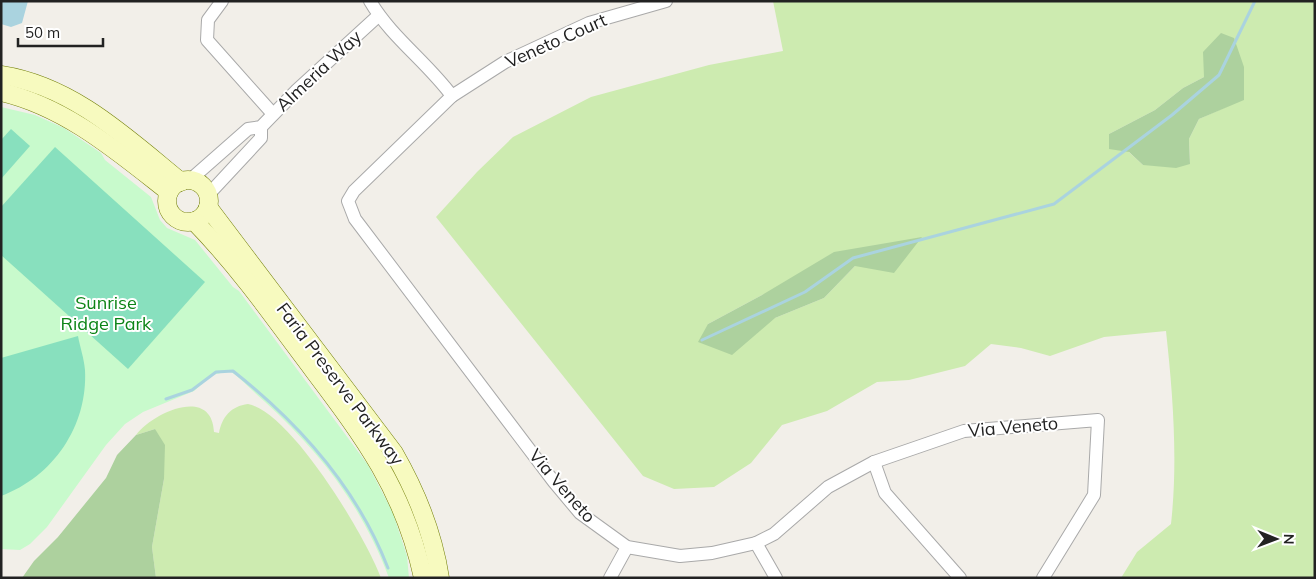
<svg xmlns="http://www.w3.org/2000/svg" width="1316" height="579" viewBox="0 0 1316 579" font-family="Mulish,sans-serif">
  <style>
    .grass { fill: #cdebb0; fill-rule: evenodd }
    .forest { fill: #add19e }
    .park { fill: #c8facc }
    .pitch { fill: #88e0be }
    .water { fill: #aad3df }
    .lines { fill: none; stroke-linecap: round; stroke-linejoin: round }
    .stream { stroke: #aad3df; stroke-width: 3 }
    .street-casing { stroke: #a9a9a9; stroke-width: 14 }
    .secondary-casing { stroke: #707d05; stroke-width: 19 }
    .street { stroke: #fff; stroke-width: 12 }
    .secondary { stroke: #f7fabf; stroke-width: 18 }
    .labels { text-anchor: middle; stroke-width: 4; stroke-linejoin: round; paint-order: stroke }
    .street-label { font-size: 18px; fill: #222; stroke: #fff }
    .park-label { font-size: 18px; fill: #0c8416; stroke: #fff }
  </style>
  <rect width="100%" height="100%" fill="#f2efe9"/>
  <g class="grass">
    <path d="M 773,1 L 1315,1 L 1315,578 L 1121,578 L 1137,552 L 1171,524 C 1178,461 1173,395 1166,331 L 1104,337 L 1050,356 L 1021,348 L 991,344 L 965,366 L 909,380 L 877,382 L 827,411 L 782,425 L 751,463 L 714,487 L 674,489 L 643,476 L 436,217 L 477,172 L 513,137 L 591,97 L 709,65 L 783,51 ZM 1204,77 L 1244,99 L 1199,119 L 1189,139 L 1190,164 L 1143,165 L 1109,134 L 1155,110 L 1183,88 ZM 922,238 L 856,265 L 824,298 L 775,318 L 708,324 L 762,295 Z"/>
    <path d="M 248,404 C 291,412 366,537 381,578 L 156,578 L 152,547 L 164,479 L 155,429 L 136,435 C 152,413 212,385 214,432 L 219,433 C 222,417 231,406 248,404 Z"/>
  </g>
  <g class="forest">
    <path d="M 1221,33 L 1234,38 L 1244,67 L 1244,100 L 1199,119 L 1189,139 L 1190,164 L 1176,168 L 1143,165 L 1129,152 L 1109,149 L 1109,134 L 1155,110 L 1183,88 L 1204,77 L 1203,52 Z"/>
    <path d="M 922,237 L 894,273 L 855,266 L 824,298 L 775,318 L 732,355 L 698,342 L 708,324 L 762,295 L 834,252 Z"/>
    <path d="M 155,429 L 165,445 L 164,479 L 152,547 L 156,578 L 22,578 L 34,561 L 58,537 L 106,478 L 117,455 L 136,435 Z"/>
  </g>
  <path class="park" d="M 1,107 L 35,115 L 64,128 L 101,153 L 105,160 L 151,197 L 160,220 L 167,228 L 195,240 L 233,287 L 239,291 L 368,465 L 393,513 L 407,556 L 409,578 L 389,578 C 362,506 321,453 264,401 C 252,391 242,379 230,371 L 212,375 L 194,391 L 143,412 L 125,424 L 106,445 L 47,527 L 30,544 L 20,550 L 1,549 Z"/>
  <g class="pitch">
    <path d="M 11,129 L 30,146 L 1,179 L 1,140 Z"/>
    <path d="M 55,147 L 205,282 L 128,369 L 1,255 L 1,207 Z"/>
    <path d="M 78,336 C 80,347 84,358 85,370 C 88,426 53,477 1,496 L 1,358 Z"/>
  </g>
  <path class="water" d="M 1,1 L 28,1 L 22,23 L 11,27 L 1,24 Z"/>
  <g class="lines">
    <g class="stream">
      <path d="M 702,340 L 805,292 L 853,258 L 1054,204 L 1172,115 L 1219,75 L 1255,1"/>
      <path d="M 166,399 L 192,390 L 216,372 L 233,371 C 300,424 357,488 388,568"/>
    </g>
    <defs>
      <g id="street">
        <path d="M 222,1 L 208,20 L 207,40 L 273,114"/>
        <path d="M 370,1 C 391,37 427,62 452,96"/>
        <path d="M 666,1 L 589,23 L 505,62 L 452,96 L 354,191 L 348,201 L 355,219 L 554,482 L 580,513 L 627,547 L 680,556 L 712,553 L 756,543 L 774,534 L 828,487 L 874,462 L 964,431 L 1098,420 L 1094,495 L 1043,578"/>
        <path d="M 190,180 L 248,129 L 261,127 L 297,90 L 378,16"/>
        <path d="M 208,195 L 261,138 L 261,127"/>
        <path d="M 874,462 L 885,493 L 960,578"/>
        <path d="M 756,543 L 776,578"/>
        <path d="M 610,578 L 627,547"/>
      </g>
      <g id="secondary">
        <path d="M 1,75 C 73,86 127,138 181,182"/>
        <path d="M 1,92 C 66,107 118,152 169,192"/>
        <circle cx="188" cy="201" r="21"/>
        <path d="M 208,207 L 394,453 C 417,493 433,532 440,578"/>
        <path d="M 194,221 C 233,261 266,306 299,351 C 355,426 403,483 423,578"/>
      </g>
    </defs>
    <use href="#street" class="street-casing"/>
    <use href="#secondary" class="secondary-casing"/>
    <use href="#street" class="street"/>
    <use href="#secondary" class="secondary"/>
  </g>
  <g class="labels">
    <g class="street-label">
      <text transform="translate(556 41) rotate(-24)" y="6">Veneto Court</text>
      <text transform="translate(319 71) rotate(-43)" y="6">Almeria Way</text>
      <text transform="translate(340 384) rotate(53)" y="6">Faria Preserve Parkway</text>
      <text transform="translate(1013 427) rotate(-5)" y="6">Via Veneto</text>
      <text transform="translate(562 486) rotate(49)" y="6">Via Veneto</text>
    </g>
    <g class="park-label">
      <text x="106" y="309">Sunrise<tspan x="106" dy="21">Ridge Park</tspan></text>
    </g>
  </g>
  <rect width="1316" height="579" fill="none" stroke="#222222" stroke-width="5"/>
  <g transform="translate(1276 539) rotate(91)" stroke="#ffffff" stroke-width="4" paint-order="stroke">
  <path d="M0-4L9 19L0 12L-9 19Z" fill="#222222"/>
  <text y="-8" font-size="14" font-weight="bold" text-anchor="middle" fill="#222222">N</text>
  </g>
  <path d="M18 38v8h85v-8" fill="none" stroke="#222222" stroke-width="2.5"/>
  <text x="25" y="38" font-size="15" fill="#222222" stroke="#ffffff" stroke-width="4" paint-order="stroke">50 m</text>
</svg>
